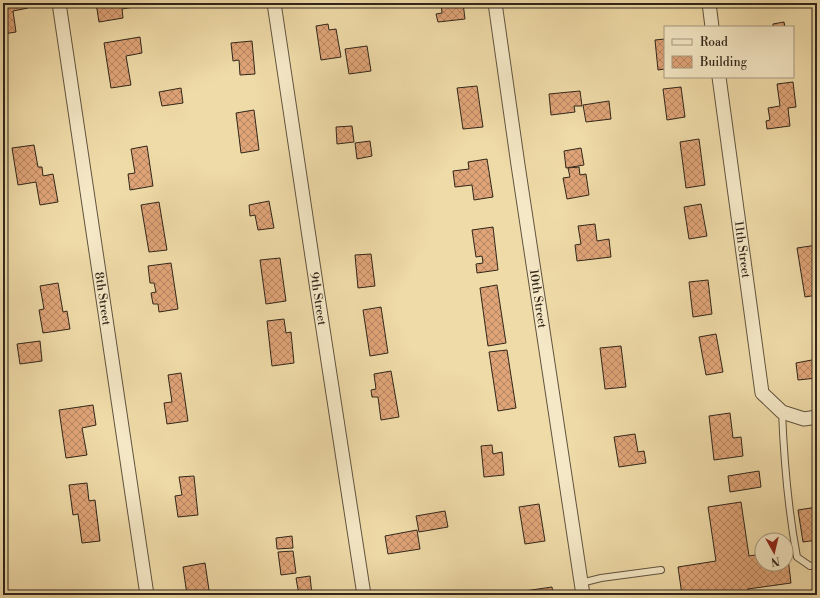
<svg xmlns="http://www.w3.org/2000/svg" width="820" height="598" viewBox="0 0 820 598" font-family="'Libre Bodoni',serif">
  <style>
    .building { fill: url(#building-cross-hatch); stroke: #30261a }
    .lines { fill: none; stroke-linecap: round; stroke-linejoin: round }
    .lane-casing { stroke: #60533e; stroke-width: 8 }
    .street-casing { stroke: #60533e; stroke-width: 15 }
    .lane { stroke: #f5e8c6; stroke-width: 6 }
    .street { stroke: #f5e8c6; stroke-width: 13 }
    .labels { text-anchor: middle; stroke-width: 3.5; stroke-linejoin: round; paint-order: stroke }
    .street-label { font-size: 12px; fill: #30261a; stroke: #f5e8c6 }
  </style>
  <defs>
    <pattern id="building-cross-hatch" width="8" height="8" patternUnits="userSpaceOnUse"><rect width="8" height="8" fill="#dfa477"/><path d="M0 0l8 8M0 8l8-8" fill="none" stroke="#b58561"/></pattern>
  </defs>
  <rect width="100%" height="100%" fill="#efdba8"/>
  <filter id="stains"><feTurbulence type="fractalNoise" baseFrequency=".005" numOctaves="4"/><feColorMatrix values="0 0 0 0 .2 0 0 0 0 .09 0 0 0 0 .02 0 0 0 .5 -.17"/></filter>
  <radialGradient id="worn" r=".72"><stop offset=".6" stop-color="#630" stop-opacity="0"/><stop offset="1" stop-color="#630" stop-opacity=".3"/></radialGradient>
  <g class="building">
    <path d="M 3,3 L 27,3 L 28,8 L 13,11 L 16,32 L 3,34 Z"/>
    <path d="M 96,3 L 134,3 L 134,7 L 122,9 L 123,18 L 99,22 Z"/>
    <path d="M 441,3 L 450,3 L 450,4 L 463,3 L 465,19 L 438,22 L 436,14 L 442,13 Z"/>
    <path d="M 784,22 L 785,27 L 773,27 L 773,24 Z"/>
    <path d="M 328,24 L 329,30 L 336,29 L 341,57 L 321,60 L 316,26 Z"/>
    <path d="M 140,37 L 142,53 L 126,56 L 131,85 L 111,88 L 104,43 Z"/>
    <path d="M 665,39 L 665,69 L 658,70 L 655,40 Z"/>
    <path d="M 252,41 L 255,74 L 240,75 L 239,60 L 233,61 L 231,43 Z"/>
    <path d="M 367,46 L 371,71 L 349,74 L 345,49 Z"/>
    <path d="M 793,82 L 796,107 L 788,108 L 790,126 L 767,129 L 766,121 L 770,120 L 768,108 L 780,106 L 777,84 Z"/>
    <path d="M 477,86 L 483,127 L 463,129 L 457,88 Z"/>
    <path d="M 681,87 L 685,117 L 667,120 L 663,89 Z"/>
    <path d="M 181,88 L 183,103 L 162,106 L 159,92 Z"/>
    <path d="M 580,91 L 582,106 L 574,106 L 575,112 L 551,115 L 549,94 Z"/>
    <path d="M 609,101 L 611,119 L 586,122 L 583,105 Z"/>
    <path d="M 254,110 L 259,150 L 241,153 L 236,113 Z"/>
    <path d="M 352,126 L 354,142 L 337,144 L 336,127 Z"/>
    <path d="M 699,139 L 705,185 L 686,188 L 680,142 Z"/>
    <path d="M 370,141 L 372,156 L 357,159 L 355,143 Z"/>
    <path d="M 34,145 L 38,167 L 42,167 L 43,176 L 53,174 L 58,202 L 40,205 L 36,182 L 18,185 L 12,148 Z"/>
    <path d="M 147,146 L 153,186 L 130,190 L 128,174 L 135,173 L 131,149 Z"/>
    <path d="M 581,148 L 584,165 L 566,168 L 564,151 Z"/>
    <path d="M 487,159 L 493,197 L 474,200 L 472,185 L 455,187 L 453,171 L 469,169 L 468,162 Z"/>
    <path d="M 579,167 L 580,175 L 586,174 L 589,195 L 567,199 L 563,178 L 570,177 L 568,168 Z"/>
    <path d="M 269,201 L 274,228 L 258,230 L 255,215 L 250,216 L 249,205 Z"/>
    <path d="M 159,202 L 167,250 L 149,252 L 141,205 Z"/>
    <path d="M 701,204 L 707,236 L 689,239 L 684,207 Z"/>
    <path d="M 595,224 L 597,241 L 609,239 L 611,257 L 577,261 L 575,245 L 581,244 L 578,226 Z"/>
    <path d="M 493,227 L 498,270 L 477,273 L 476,264 L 483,263 L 482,256 L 476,257 L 472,230 Z"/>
    <path d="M 817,245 L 817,295 L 805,297 L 797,248 Z"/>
    <path d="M 371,254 L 375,286 L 358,288 L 355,255 Z"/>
    <path d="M 280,258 L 286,301 L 266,304 L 260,260 Z"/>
    <path d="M 171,263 L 178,309 L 159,312 L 158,304 L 153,304 L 151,293 L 156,292 L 154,283 L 150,283 L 148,266 Z"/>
    <path d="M 708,280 L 712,314 L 693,317 L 689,282 Z"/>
    <path d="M 58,283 L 63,312 L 67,311 L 70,329 L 43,333 L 39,310 L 44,309 L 40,286 Z"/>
    <path d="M 497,285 L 506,343 L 488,346 L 480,288 Z"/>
    <path d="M 381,307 L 388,353 L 370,356 L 363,310 Z"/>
    <path d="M 284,319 L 286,333 L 291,332 L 294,363 L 272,366 L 267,321 Z"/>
    <path d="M 716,334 L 723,372 L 706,375 L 699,337 Z"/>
    <path d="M 40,341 L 42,361 L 20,364 L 17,344 Z"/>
    <path d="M 621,346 L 626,387 L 605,389 L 600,348 Z"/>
    <path d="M 507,350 L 516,408 L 498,411 L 489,352 Z"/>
    <path d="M 817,359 L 817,378 L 798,380 L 796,363 Z"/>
    <path d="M 391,371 L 399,417 L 381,420 L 378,397 L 372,397 L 371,390 L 376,389 L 374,374 Z"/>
    <path d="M 181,373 L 188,421 L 167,424 L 164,403 L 172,402 L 168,375 Z"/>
    <path d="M 93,405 L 96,425 L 82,428 L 87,455 L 66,458 L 59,410 Z"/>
    <path d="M 730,413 L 733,438 L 741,437 L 743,456 L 714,460 L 709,416 Z"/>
    <path d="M 635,434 L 638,452 L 644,451 L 646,463 L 619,467 L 614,437 Z"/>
    <path d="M 492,445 L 493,454 L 502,452 L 504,475 L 484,477 L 481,446 Z"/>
    <path d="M 759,471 L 761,487 L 730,492 L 728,476 Z"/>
    <path d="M 194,476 L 198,515 L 178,517 L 175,496 L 182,495 L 179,477 Z"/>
    <path d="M 87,483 L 89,501 L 95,500 L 100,541 L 82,543 L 78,514 L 73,515 L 69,485 Z"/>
    <path d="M 741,502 L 749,556 L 762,554 L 762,564 L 786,564 L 787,550 L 791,583 L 748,589 L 749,595 L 727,595 L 726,592 L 707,595 L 682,595 L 678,567 L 716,561 L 708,507 Z"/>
    <path d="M 539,504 L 545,541 L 525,544 L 519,507 Z"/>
    <path d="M 817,507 L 817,540 L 803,542 L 798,510 Z"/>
    <path d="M 445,511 L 448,527 L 419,532 L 416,516 Z"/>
    <path d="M 417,530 L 420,549 L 388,554 L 385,536 Z"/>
    <path d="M 292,536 L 293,548 L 277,549 L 276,538 Z"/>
    <path d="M 293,551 L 296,573 L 281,575 L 278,552 Z"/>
    <path d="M 205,563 L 209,590 L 204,591 L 204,595 L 187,595 L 183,567 Z"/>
    <path d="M 310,576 L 312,595 L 299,595 L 296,578 Z"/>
    <path d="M 552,587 L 553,595 L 497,595 Z"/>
    <path d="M 812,589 L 817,589 L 817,595 L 813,595 Z"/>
  </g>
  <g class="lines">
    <defs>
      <g id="lane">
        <path d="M 782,412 C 784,461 788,509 797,557 L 810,566 L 817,565"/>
        <path d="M 581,583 L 601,578 L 661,570"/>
      </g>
      <g id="street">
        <path id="s1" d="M 59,3 L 147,595"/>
        <path id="s2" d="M 274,3 L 317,290 L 364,595"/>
        <path id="s3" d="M 495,3 L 518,165 L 583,595"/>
        <path d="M 709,3 L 712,27"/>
        <path id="s4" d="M 719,77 L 762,393 L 782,412 L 804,419 L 817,417"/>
      </g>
    </defs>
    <use href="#lane" class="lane-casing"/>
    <use href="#street" class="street-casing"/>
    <use href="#lane" class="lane"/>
    <use href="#street" class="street"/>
  </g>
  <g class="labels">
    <g class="street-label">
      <text dy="4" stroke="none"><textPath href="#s4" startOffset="174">11th Street</textPath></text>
      <text dy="4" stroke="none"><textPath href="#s1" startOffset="299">8th Street</textPath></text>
      <text dy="4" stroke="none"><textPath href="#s2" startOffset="299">9th Street</textPath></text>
      <text dy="4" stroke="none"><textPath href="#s3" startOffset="299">10th Street</textPath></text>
    </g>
  </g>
  <rect width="820" height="598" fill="none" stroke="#efdba8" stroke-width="16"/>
  <rect x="4" y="4" width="812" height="590" fill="none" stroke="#30261a" stroke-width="2"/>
  <rect x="8" y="8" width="804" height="582" fill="none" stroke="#30261a"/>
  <rect x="664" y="26" width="130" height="52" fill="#f5e8c6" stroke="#a69a81"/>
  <rect x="672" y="39" width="20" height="6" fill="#f5e8c6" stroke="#a69a81"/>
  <text x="700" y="46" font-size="12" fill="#30261a">Road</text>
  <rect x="672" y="56" width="20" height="12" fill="url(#building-cross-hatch)" stroke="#a69a81"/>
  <text x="700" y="66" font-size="12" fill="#30261a">Building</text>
  <g transform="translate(774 552) rotate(172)"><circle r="19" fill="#f5e8c6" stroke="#a69a81"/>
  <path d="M0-3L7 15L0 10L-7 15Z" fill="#8f2418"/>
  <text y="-6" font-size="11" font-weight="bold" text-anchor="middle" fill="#30261a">N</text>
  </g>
  <rect width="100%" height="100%" filter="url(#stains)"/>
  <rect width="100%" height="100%" fill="url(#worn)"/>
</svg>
